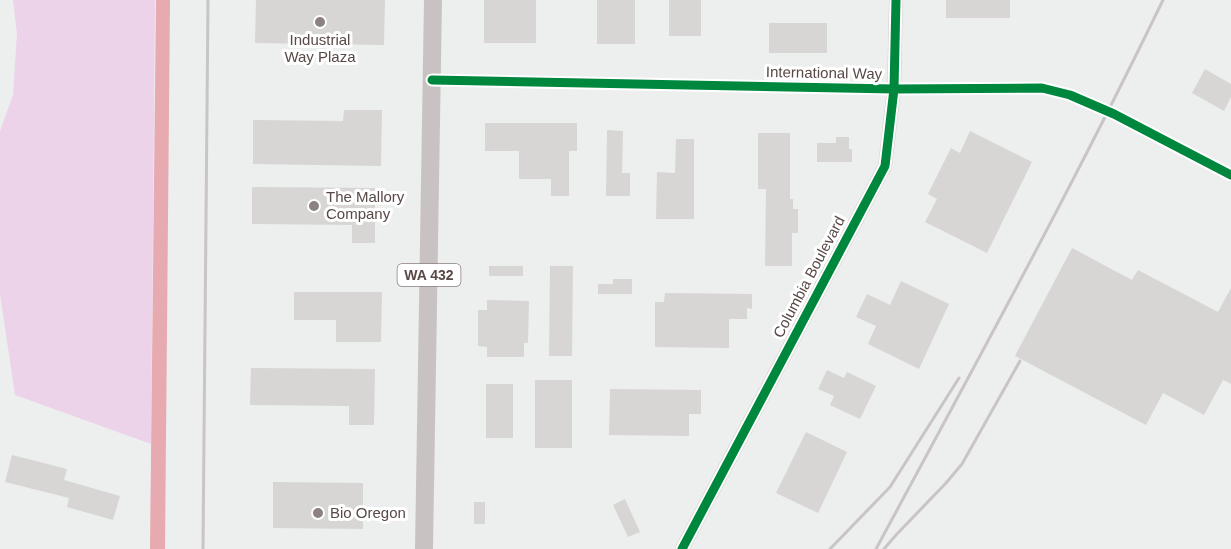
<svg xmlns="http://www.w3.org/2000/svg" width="1231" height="549" viewBox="0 0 1231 549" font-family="Arial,sans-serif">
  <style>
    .green { fill: #ecd3ea }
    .water { fill: #e7aab0 }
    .building { fill: #d7d6d5 }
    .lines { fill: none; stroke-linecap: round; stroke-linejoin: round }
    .minor { stroke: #d0cdcc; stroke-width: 10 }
    .tertiary { stroke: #d0cdcc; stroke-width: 14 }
    .trunk { stroke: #c8c3c2; stroke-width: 18 }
    .rail { stroke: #c8c5c4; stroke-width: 3 }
    .cycleway-casing { stroke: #fff; stroke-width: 13 }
    .cycleway { stroke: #00873e; stroke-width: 9 }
    .poi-dot { fill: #8c8381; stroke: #fff; stroke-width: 2 }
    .labels { text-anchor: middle; stroke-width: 6; stroke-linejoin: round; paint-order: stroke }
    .shield { fill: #fff; stroke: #8a807e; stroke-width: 1.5 }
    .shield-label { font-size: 14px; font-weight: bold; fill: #584946 }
    .poi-label { font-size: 15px; fill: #584946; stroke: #fff; text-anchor: start }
    .street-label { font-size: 15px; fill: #584946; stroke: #fff }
  </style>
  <rect width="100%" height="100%" fill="#edeeee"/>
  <path class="green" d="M 13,0 L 155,0 L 151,444 L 15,395 L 0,294 L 0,131 L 13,95 L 17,34 Z"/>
  <path class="water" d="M 156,0 L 170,0 L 165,549 L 150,549 Z"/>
  <g class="building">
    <path d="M 256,0 L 385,0 L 384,45 L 255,43 Z"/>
    <rect x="484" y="0" width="52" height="43"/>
    <rect x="597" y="0" width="38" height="44"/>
    <rect x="669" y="0" width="32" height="36"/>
    <rect x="946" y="0" width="64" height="18"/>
    <rect x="769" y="23" width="58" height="30"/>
    <path d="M 1205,69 L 1231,84 L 1231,97 L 1224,111 L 1192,93 Z"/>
    <path d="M 344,110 L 382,110 L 381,166 L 253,164 L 253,120 L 343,121 Z"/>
    <path d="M 485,123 L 577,123 L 577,151 L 569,151 L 569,196 L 551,196 L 551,179 L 519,179 L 519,151 L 485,151 Z"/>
    <path d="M 607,130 L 623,131 L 622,173 L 630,173 L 630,196 L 606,196 Z"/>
    <path d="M 970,131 L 1032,162 L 987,253 L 925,222 L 937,199 L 928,194 L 951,148 L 960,153 Z"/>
    <path d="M 758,133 L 790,133 L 790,199 L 793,199 L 793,209 L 798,209 L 798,233 L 792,233 L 792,266 L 765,266 L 766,189 L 758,189 Z"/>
    <path d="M 836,137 L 849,137 L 849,149 L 852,149 L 852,162 L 817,162 L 817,143 L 836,143 Z"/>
    <path d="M 676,139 L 694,139 L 694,219 L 656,219 L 657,172 L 675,173 Z"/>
    <path d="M 252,187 L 375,188 L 375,243 L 352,243 L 352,225 L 252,224 Z"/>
    <path d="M 1072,248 L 1132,280 L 1138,270 L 1218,312 L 1231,288 L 1231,384 L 1223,380 L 1204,415 L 1163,393 L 1146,425 L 1015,356 Z"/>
    <rect x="489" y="266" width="34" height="10"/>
    <path d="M 550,266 L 573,266 L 572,356 L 549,356 Z"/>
    <path d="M 613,279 L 632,279 L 632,294 L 598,294 L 598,284 L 613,284 Z"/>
    <path d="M 901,281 L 949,304 L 919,369 L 868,344 L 876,326 L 856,317 L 867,294 L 890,305 Z"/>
    <path d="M 294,292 L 382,292 L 381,342 L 336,342 L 336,320 L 294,320 Z"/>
    <path d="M 665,293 L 752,294 L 752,309 L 747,308 L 747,319 L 729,319 L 729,348 L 655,347 L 655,302 L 664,302 Z"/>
    <path d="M 487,300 L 529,301 L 528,343 L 524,343 L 524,357 L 487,357 L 487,347 L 478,346 L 478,310 L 487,310 Z"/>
    <path d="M 251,368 L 375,369 L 374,425 L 349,425 L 349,406 L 250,405 Z"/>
    <path d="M 827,370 L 844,378 L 847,372 L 876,386 L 860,419 L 830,405 L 834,396 L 818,389 Z"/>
    <rect x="535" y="380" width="37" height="68"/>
    <rect x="486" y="384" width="27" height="54"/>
    <path d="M 610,389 L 701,390 L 701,414 L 689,414 L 689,436 L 609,435 Z"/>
    <path d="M 806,432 L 847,452 L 818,513 L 776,493 Z"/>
    <path d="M 12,455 L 67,469 L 64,480 L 120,496 L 113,520 L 67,507 L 69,498 L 5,482 Z"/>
    <path d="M 273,482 L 363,483 L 363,529 L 273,528 Z"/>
    <path d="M 625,499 L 640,532 L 628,537 L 613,505 Z"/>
    <rect x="474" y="502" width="11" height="22"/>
  </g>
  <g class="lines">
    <path class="minor" d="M 432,80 L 894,89 L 1042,88 L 1070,95 L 1114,114 L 1231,175"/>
    <path class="tertiary" d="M 682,549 L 885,166 L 894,89 L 896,0"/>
    <path class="trunk" d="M 424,549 L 433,0"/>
    <g class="rail">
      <path d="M 203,549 L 208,0"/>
      <path d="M 830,549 L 890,487 L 959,378"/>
      <path d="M 876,549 C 974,367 1073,186 1163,0"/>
      <path d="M 884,549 L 896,535 L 946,483 L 962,464 L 1020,361"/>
    </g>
    <defs>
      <g id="cycleway">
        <path d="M 432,80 L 894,89 L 1042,88 L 1070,95 L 1114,114 L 1231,175"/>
        <path d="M 682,549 L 885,166 L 894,89 L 896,0"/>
      </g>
    </defs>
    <use href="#cycleway" class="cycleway-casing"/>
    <use href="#cycleway" class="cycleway"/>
  </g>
  <g class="poi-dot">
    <circle cx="320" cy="22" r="6"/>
    <circle cx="314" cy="206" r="6"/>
    <circle cx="318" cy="513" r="6"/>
  </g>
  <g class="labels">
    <rect class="shield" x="397.5" y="264" width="63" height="22" rx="4.5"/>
    <g class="shield-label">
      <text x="429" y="280">WA 432</text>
    </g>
    <g class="poi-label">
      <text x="320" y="45" text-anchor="middle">Industrial<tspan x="320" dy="17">Way Plaza</tspan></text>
      <text x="326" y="202">The Mallory<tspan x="326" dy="17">Company</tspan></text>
      <text x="330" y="518">Bio Oregon</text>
    </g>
    <g class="street-label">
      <text transform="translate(824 73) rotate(1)" y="5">International Way</text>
      <text transform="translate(809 277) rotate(-62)" y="5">Columbia Boulevard</text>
    </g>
  </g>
</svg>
